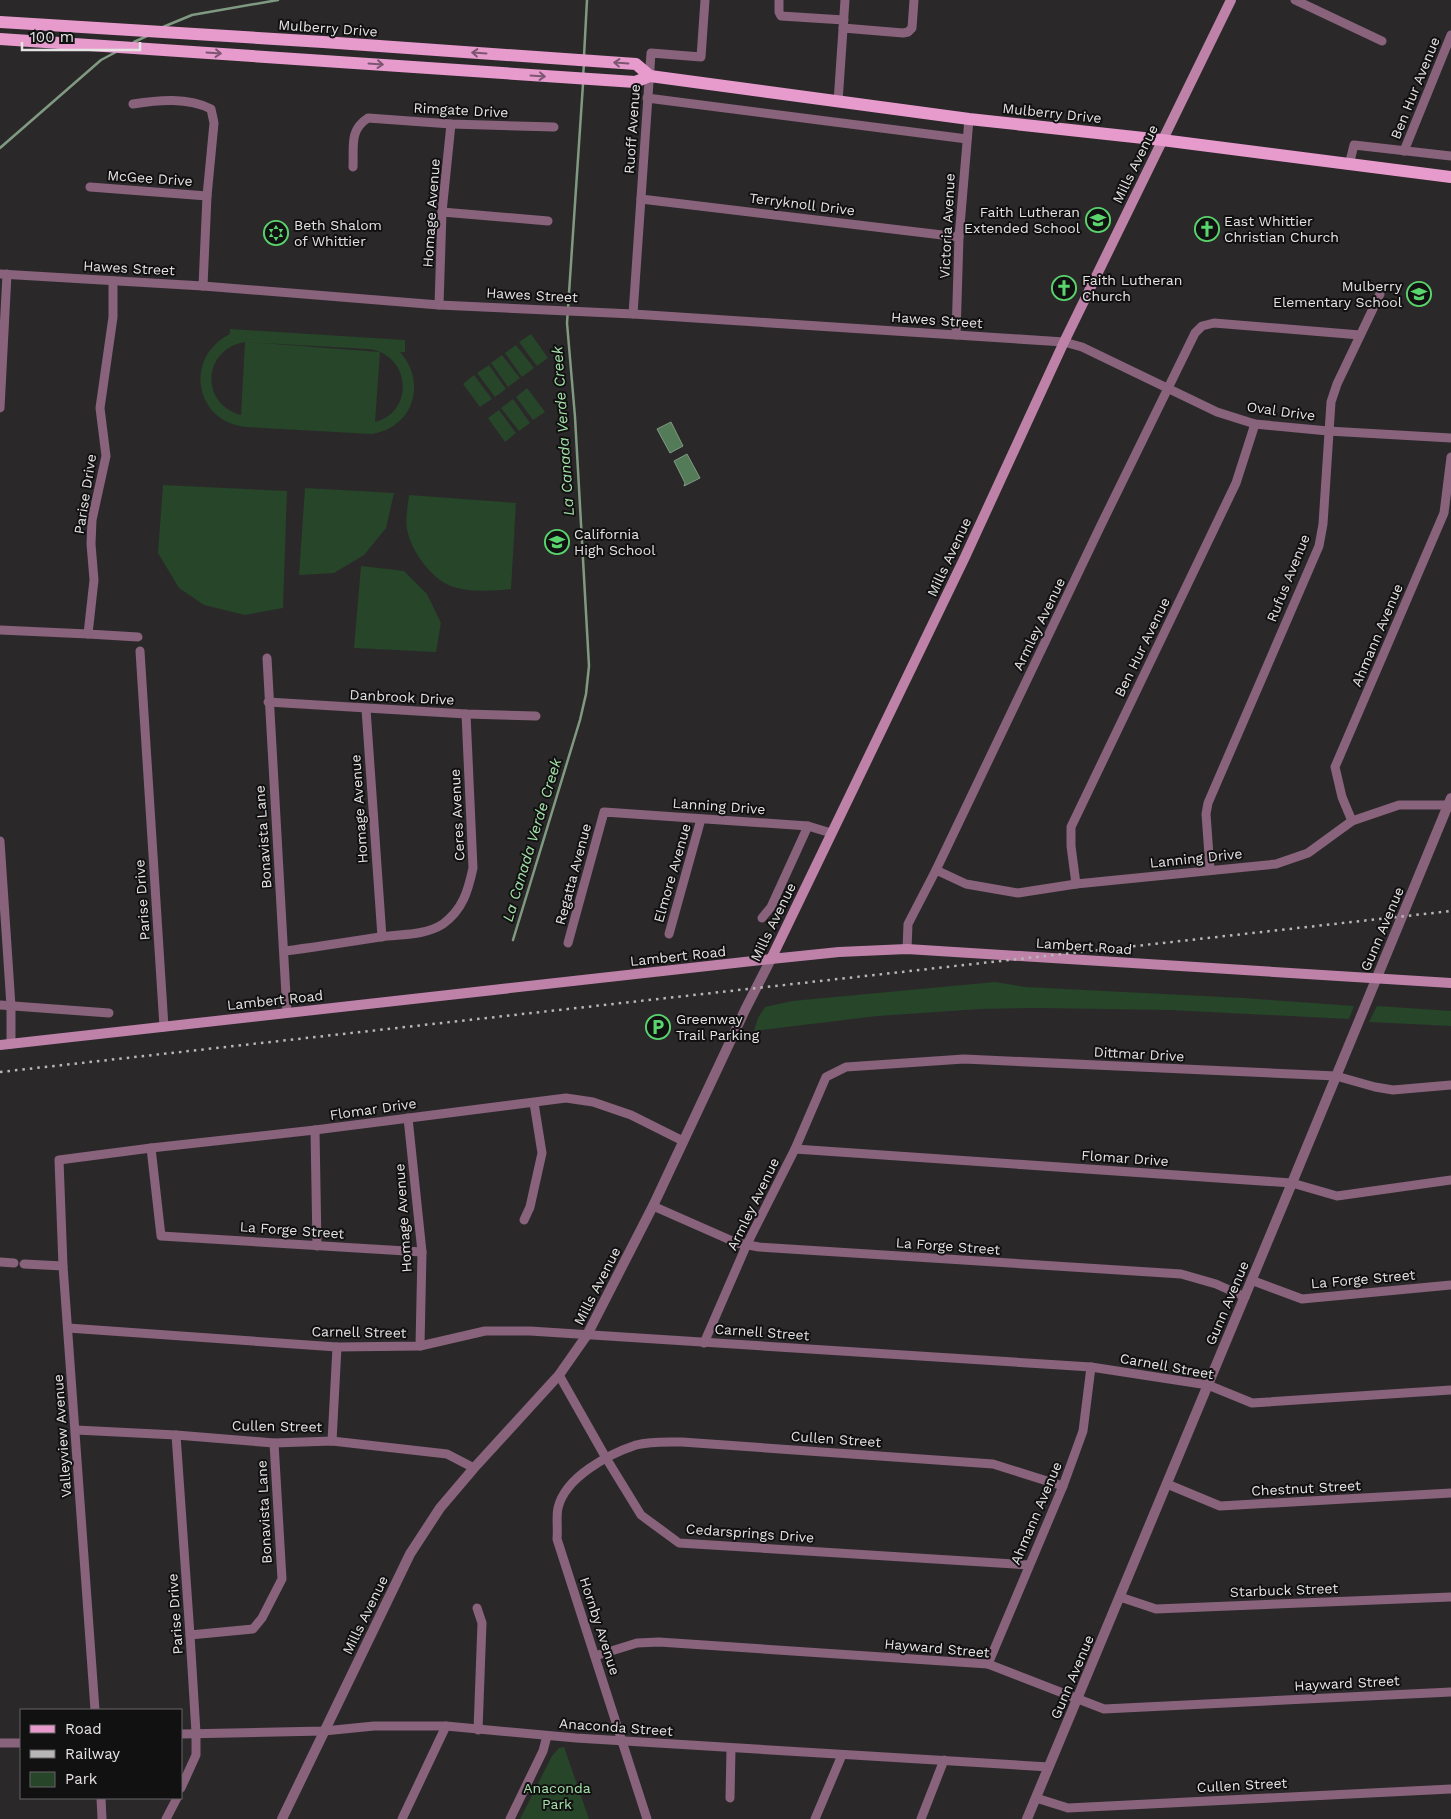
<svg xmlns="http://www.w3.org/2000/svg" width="1451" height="1819" viewBox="0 0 1451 1819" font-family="'Work Sans',sans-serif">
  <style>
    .green { fill: #264529; fill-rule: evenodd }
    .water { fill: #547b57; stroke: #809a82 }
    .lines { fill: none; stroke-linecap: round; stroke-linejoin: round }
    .stream { stroke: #809a82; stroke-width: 2.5 }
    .minor { stroke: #88637b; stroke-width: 9 }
    .tertiary { stroke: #88637b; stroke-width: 10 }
    .secondary { stroke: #be82a9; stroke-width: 10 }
    .primary { stroke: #e79bcd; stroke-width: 12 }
    .rail { stroke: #b9b6b8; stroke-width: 2.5; stroke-dasharray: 2.5 5; stroke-linecap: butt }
    .oneway { stroke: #7c5670 }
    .labels { text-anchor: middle; stroke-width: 4; stroke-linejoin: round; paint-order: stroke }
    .street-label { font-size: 14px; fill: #e6e3e5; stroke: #121112 }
    .poi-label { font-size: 14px; fill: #e6e3e5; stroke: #121112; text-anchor: start }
    .park-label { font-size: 14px; fill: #a5e3aa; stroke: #121112 }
    .water-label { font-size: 15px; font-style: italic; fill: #a3e1a8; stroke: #121112 }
  </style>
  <rect width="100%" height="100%" fill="#2b282a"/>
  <g class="green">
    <path d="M 230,329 L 405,340 L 405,352 L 400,352 C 427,382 414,427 372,434 L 245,427 C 194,421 184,357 230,334 ZM 245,342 L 241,415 C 199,403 203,349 245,342 ZM 247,342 L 368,349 C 410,353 416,411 375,422 L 380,352 Z"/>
    <path d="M 531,334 L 548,358 L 537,366 L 519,342 Z"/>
    <path d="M 516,345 L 534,368 L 522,377 L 505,353 Z"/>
    <path d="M 502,355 L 520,378 L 508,387 L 491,363 Z"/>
    <path d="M 489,365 L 506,389 L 495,397 L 477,373 Z"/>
    <path d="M 474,375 L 492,399 L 480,407 L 463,384 Z"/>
    <path d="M 527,388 L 545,412 L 533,420 L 516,397 Z"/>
    <path d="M 513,399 L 530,423 L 519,431 L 501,408 Z"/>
    <path d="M 499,410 L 516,433 L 505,442 L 488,418 Z"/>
    <path d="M 163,485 L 287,491 L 283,608 L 245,615 L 204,605 L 179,588 L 158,553 Z"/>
    <path d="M 305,488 L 394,493 L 386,528 L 364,555 L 334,573 L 299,575 Z"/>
    <path d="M 409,495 L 516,503 L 511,589 C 493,591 474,592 457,588 C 434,583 411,552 407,529 C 405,519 408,505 409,495 Z"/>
    <path d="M 361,566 L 404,571 L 427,594 L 441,623 L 436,652 L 354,648 Z"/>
    <path d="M 995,982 L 1025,987 L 1243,998 L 1354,1006 L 1349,1019 L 1170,1010 L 1037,1008 L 980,1009 L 877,1016 L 754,1031 L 758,1018 L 765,1007 L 792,1001 Z"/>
    <path d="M 1377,1006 L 1451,1011 L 1451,1026 L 1369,1022 Z"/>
    <path d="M 564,1747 L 589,1819 L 520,1819 L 552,1756 L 559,1748 Z"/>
  </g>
  <g class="water">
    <path d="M 671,422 L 683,446 L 670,453 L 657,429 Z"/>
    <path d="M 687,454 L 700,478 L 684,486 L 685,483 L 674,461 Z"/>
  </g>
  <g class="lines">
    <g class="stream">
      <path d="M 163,27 L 192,15 L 278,0"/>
      <path d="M 134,42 L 147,36"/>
      <path d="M 584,56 L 587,0"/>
      <path d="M 583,76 L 584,64"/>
      <path d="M 0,148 L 101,60 L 116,52"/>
      <path d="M 513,940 L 580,720 L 586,694 L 589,666 L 575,417 L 567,323 L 583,84"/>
    </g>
    <g class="minor">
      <path d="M 779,0 L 779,12 L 781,16 L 844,20"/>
      <path d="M 1295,0 L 1382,41"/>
      <path d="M 843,28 L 903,33 L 908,32 L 912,28 L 914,0"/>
      <path d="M 647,98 L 967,139"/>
      <path d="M 838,102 L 845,0"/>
      <path d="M 133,104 C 158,100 188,97 211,109 L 214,123 L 207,196 L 203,286"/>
      <path d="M 1404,151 L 1451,35"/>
      <path d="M 1349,165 L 1354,145 L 1451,156"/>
      <path d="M 353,167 C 354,147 349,130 368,118 L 451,124 L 554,127"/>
      <path d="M 90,187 L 207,196"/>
      <path d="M 641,199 L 959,237"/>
      <path d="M 442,212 L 548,221"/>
      <path d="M 0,274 L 203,286 L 439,305 L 633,314 L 1064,342 L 1082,347 L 1217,412 L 1255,424 L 1328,431 L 1451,438"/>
      <path d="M 113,281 L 113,317 L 100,408 L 106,456 L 92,520 L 91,544 L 94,580 L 88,634 L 138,637"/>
      <path d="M 439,305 L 442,212 L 451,124"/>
      <path d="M 633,314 L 651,53 L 701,57 L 705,0"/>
      <path d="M 956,335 L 959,237 L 969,119"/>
      <path d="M 0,408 L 7,274"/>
      <path d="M 0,630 L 88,634"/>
      <path d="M 140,651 L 164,1027"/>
      <path d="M 267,658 L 287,1013"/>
      <path d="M 268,702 L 466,714 L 536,716"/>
      <path d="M 366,709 L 382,937"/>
      <path d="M 1352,821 L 1342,797 L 1335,767 L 1444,513 L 1451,457"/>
      <path d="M 0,841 L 11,1006 L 11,1044"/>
      <path d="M 1210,869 L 1206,814 L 1208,803 L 1319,546 L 1323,524 L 1331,402 L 1337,384 L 1380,294"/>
      <path d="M 936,870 L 966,884 L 1018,893 L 1076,884 L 1276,864 L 1308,853 L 1352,821 L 1399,805 L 1448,805"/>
      <path d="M 1076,884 L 1071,846 L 1071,827 L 1236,483 L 1255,424"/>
      <path d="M 762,918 L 771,907 L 808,826"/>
      <path d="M 669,934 L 701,819"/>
      <path d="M 568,943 L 604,812 L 808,826 L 831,833"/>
      <path d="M 907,949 L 908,924 L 936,870 L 1101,525 L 1195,333 L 1202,326 L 1214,323 L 1360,335"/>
      <path d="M 285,951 C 316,947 348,942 380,937 C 401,934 424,936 443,924 C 463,909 468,891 473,868 L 466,714"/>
      <path d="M 0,1005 L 109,1013"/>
      <path d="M 408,1118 L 422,1252 L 420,1346"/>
      <path d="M 315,1130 L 317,1246"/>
      <path d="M 151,1148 L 161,1236 L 422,1252"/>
      <path d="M 795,1149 L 1292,1183 L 1337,1196 L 1451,1180"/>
      <path d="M 653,1206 L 737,1243 L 759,1247 L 1181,1274 L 1216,1284 L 1245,1297"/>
      <path d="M 524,1220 L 530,1207 L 542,1153 L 534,1103"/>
      <path d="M 0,1262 L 14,1263"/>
      <path d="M 24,1264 L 63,1266"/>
      <path d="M 1251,1280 L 1302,1299 L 1451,1285"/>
      <path d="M 68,1328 L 337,1347 L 420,1346 L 485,1331 L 530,1331 L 1091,1367 L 1208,1385 L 1252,1403 L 1451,1390"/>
      <path d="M 704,1343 L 747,1244 L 795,1149 L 826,1077 L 846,1067 L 964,1059 L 1336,1076 L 1375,1087 L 1393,1090 L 1451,1085"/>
      <path d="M 559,1375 L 606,1458 L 641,1515 L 679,1543 L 1029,1565"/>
      <path d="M 76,1430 L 176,1435 L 274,1443 L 332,1441 L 447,1454 L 474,1468"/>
      <path d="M 176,1435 L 190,1635 L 196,1733 L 196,1755 L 181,1788"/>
      <path d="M 332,1441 L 337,1347"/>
      <path d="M 1167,1484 L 1220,1506 L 1451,1493"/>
      <path d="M 1120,1597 L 1156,1609 L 1451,1597"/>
      <path d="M 477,1608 L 482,1623 L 478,1730"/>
      <path d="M 190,1635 L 253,1629 L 262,1618 L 282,1579 L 274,1443"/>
      <path d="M 595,1656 L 637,1643 L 659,1642 L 988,1664 L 1104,1709 L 1451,1692"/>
      <path d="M 988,1664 L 1063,1486 L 1083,1431 L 1091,1367"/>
      <path d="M 95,1710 L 63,1266 L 59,1160 L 151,1148 L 315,1130 L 566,1098 L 593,1102 L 631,1115 L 683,1141"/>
      <path d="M 181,1734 L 324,1731 L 374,1726 L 446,1726 L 576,1738 L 1049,1767"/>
      <path d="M 0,1743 L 21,1743"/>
      <path d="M 101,1798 L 102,1819"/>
      <path d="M 730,1798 L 731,1749"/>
      <path d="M 1036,1798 L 1068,1808 L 1451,1789"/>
      <path d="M 166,1819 L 177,1798"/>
      <path d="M 402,1819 L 446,1726"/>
      <path d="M 510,1819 L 543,1751 L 547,1736"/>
      <path d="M 647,1819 L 557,1539 C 558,1529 556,1517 558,1508 C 565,1477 609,1454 636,1445 C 651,1441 667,1442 682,1442 L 993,1464 L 1063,1486"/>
      <path d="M 815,1819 L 842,1755"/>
      <path d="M 921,1819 L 944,1760"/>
    </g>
    <g class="tertiary">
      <path d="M 282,1819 L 410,1554 L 440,1508 L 474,1468 L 559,1375 L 587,1335 L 653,1206 L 745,1010 L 771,959"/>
      <path d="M 1027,1819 L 1292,1183 L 1451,798"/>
    </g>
    <g class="secondary">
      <path d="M 771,959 L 965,557 L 1064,342 L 1231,0"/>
      <path d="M 0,1045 L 771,959 L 839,952 L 907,949 L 1451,983"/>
    </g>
    <g class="primary">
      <path d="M 0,22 L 323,42 L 636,64 L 650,76"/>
      <path d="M 0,39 L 635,82 L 650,76 L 969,119 L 1162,140 L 1451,177"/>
    </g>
    <path class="rail" d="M 0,1072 L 1451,911"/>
  </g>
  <defs><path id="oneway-shaft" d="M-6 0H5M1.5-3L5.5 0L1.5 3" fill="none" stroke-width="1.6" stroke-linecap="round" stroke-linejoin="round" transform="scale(1.25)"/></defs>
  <g class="oneway">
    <use href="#oneway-shaft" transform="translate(214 53) rotate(4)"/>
    <use href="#oneway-shaft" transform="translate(479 53) rotate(-176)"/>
    <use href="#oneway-shaft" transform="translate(621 63) rotate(-176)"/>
    <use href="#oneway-shaft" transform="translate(376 64) rotate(4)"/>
    <use href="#oneway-shaft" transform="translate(538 76) rotate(4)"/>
  </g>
  <defs>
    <symbol id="school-ring" viewBox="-11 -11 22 22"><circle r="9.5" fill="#121112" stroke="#5ad56e" stroke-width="1.5"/><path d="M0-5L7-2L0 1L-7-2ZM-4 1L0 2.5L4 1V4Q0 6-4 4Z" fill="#5ad56e"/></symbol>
    <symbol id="church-ring" viewBox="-11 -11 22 22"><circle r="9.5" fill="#121112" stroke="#5ad56e" stroke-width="1.5"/><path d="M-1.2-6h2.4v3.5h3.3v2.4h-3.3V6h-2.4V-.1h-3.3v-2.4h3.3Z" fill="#5ad56e"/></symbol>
    <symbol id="synagogue-ring" viewBox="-11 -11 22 22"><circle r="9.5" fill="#121112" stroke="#5ad56e" stroke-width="1.5"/><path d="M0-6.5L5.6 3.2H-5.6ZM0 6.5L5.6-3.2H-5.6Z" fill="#5ad56e"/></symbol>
    <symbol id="parking-ring" viewBox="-11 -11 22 22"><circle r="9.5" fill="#121112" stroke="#5ad56e" stroke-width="1.5"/><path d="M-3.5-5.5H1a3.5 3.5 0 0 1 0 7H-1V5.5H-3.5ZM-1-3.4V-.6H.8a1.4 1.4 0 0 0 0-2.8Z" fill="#5ad56e"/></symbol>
  </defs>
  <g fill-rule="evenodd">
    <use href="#school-ring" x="1084" y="206" width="28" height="28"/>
    <use href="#church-ring" x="1193" y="215" width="28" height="28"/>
    <use href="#synagogue-ring" x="262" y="219" width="28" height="28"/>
    <use href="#church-ring" x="1050" y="274" width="28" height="28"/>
    <use href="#school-ring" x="1405" y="280" width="28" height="28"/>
    <use href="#school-ring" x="543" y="528" width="28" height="28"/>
    <use href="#parking-ring" x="644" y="1013" width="28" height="28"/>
  </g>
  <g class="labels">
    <g class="street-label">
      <text transform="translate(328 28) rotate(4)" y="5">Mulberry Drive</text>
      <text transform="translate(1415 88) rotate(-68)" y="5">Ben Hur Avenue</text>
      <text transform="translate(461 110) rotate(3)" y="5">Rimgate Drive</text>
      <text transform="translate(1052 113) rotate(6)" y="5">Mulberry Drive</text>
      <text transform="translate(632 129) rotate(-86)" y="5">Ruoff Avenue</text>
      <text transform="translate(1135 164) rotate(-64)" y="5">Mills Avenue</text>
      <text transform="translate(150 178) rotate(4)" y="5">McGee Drive</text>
      <text transform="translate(802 204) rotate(7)" y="5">Terryknoll Drive</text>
      <text transform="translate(431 213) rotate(-86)" y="5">Homage Avenue</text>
      <text transform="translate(947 226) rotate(-87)" y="5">Victoria Avenue</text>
      <text transform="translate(129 268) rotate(3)" y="5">Hawes Street</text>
      <text transform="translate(532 295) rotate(3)" y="5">Hawes Street</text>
      <text transform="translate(937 320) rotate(4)" y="5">Hawes Street</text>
      <text transform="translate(1281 411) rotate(8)" y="5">Oval Drive</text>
      <text transform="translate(85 494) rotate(-81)" y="5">Parise Drive</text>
      <text transform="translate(949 557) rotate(-65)" y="5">Mills Avenue</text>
      <text transform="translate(1288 578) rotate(-68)" y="5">Rufus Avenue</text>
      <text transform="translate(1039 624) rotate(-64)" y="5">Armley Avenue</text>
      <text transform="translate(1377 635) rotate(-67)" y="5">Ahmann Avenue</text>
      <text transform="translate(1142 647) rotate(-64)" y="5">Ben Hur Avenue</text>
      <text transform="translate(402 697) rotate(3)" y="5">Danbrook Drive</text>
      <text transform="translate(719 806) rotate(4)" y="5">Lanning Drive</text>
      <text transform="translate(359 809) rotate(-94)" y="5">Homage Avenue</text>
      <text transform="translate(457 815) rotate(-93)" y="5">Ceres Avenue</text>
      <text transform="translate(263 837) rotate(-94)" y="5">Bonavista Lane</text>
      <text transform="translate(1196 858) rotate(-6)" y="5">Lanning Drive</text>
      <text transform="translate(672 873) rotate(-74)" y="5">Elmore Avenue</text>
      <text transform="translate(573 874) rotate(-75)" y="5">Regatta Avenue</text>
      <text transform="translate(142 900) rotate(-94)" y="5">Parise Drive</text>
      <text transform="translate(773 922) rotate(-64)" y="5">Mills Avenue</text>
      <text transform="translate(1382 929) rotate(-67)" y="5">Gunn Avenue</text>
      <text transform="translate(1084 946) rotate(4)" y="5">Lambert Road</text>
      <text transform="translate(678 956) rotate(-6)" y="5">Lambert Road</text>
      <text transform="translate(275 1000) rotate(-6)" y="5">Lambert Road</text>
      <text transform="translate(1139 1054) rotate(3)" y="5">Dittmar Drive</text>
      <text transform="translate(373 1109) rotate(-8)" y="5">Flomar Drive</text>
      <text transform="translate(1125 1158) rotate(4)" y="5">Flomar Drive</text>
      <text transform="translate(753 1204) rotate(-64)" y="5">Armley Avenue</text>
      <text transform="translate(403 1218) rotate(-94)" y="5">Homage Avenue</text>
      <text transform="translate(292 1230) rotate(4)" y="5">La Forge Street</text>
      <text transform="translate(948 1246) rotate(4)" y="5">La Forge Street</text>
      <text transform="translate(1363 1279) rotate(-5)" y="5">La Forge Street</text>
      <text transform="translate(597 1286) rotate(-63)" y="5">Mills Avenue</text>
      <text transform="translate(1227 1303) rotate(-67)" y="5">Gunn Avenue</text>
      <text transform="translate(359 1332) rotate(1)" y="5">Carnell Street</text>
      <text transform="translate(762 1332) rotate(4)" y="5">Carnell Street</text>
      <text transform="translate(1167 1366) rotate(10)" y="5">Carnell Street</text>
      <text transform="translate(277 1426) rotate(1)" y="5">Cullen Street</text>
      <text transform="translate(62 1436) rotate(-94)" y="5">Valleyview Avenue</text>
      <text transform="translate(836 1439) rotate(4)" y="5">Cullen Street</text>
      <text transform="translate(1306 1488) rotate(-3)" y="5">Chestnut Street</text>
      <text transform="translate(264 1512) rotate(-93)" y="5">Bonavista Lane</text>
      <text transform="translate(1036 1513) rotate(-67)" y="5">Ahmann Avenue</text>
      <text transform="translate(750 1533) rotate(4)" y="5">Cedarsprings Drive</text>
      <text transform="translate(1284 1590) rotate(-2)" y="5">Starbuck Street</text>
      <text transform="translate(175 1614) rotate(-94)" y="5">Parise Drive</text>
      <text transform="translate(365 1615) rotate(-64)" y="5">Mills Avenue</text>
      <text transform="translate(600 1626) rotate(72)" y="5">Hornby Avenue</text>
      <text transform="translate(937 1648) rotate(5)" y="5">Hayward Street</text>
      <text transform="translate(1072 1677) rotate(-67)" y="5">Gunn Avenue</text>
      <text transform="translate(1347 1683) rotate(-3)" y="5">Hayward Street</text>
      <text transform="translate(616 1727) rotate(4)" y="5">Anaconda Street</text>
      <text transform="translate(1242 1785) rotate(-3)" y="5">Cullen Street</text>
    </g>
    <g class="poi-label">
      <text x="1080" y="217" text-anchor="end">Faith Lutheran<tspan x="1080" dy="16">Extended School</tspan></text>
      <text x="1224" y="226">East Whittier<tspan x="1224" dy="16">Christian Church</tspan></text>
      <text x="294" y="230">Beth Shalom<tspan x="294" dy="16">of Whittier</tspan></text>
      <text x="1082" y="285">Faith Lutheran<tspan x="1082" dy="16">Church</tspan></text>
      <text x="1402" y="291" text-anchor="end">Mulberry<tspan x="1402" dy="16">Elementary School</tspan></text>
      <text x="574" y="539">California<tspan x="574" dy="16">High School</tspan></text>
      <text x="676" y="1024">Greenway<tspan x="676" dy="16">Trail Parking</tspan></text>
    </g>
    <g class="park-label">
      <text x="557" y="1793">Anaconda<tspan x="557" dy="16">Park</tspan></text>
    </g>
    <g class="water-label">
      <text transform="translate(563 431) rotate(-94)" y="5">La Canada Verde Creek</text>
      <text transform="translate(532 840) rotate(-73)" y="5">La Canada Verde Creek</text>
    </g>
  </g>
  <rect x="20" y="1709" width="162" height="90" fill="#121112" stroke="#676566"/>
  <rect x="30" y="1725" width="25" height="8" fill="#e79bcd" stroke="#676566"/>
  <text x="65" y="1734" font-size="15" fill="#e6e3e5">Road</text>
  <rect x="30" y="1750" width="25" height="8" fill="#b9b6b8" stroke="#676566"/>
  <text x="65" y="1759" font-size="15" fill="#e6e3e5">Railway</text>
  <rect x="30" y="1772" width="25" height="15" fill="#264529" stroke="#676566"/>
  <text x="65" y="1784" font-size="15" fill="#e6e3e5">Park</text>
  <path d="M22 42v8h118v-8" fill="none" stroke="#e6e3e5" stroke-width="2.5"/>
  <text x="30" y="42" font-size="15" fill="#e6e3e5" stroke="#121112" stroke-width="4" paint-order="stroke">100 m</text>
</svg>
